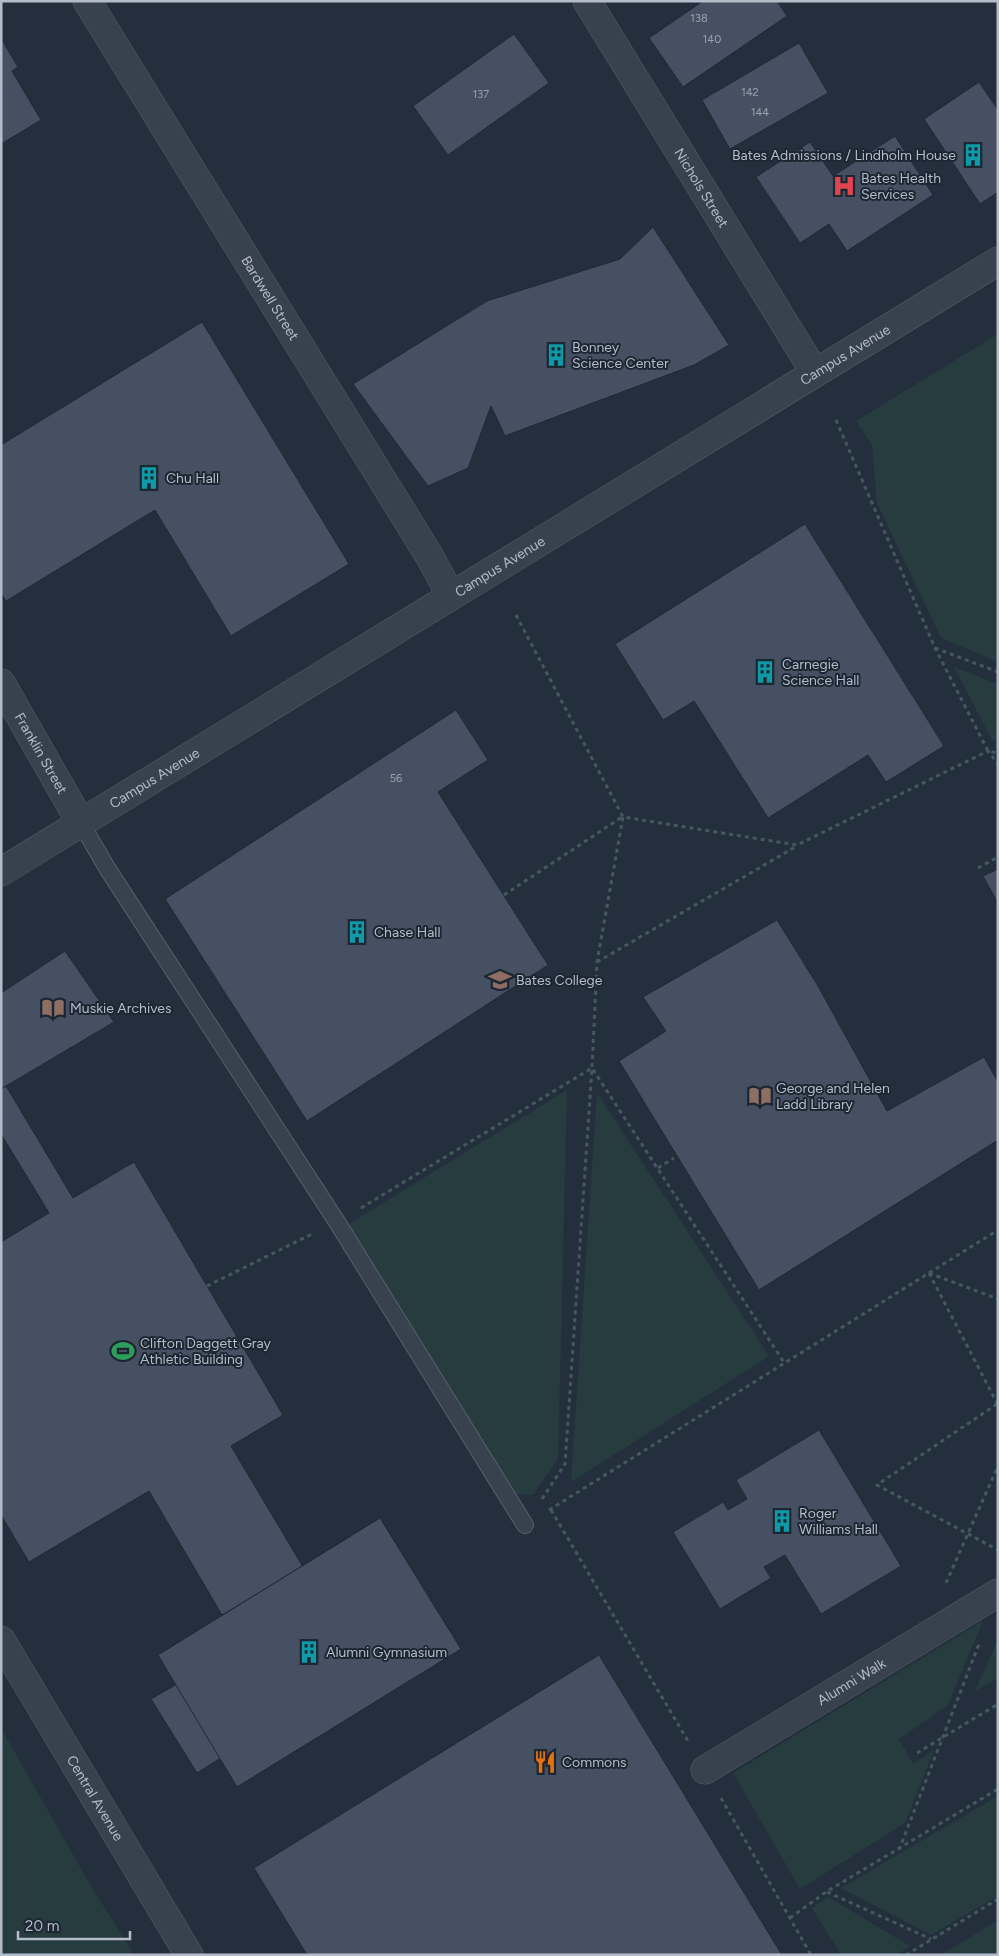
<svg xmlns="http://www.w3.org/2000/svg" width="999" height="1956" viewBox="0 0 999 1956" font-family="Figtree,sans-serif">
  <style>
    .green { fill: #263c3f }
    .building { fill: #455162; stroke: #1f2835 }
    .lines { fill: none; stroke-linecap: round; stroke-linejoin: round }
    .lane-casing { stroke: #565f6c; stroke-width: 18 }
    .street-casing { stroke: #565f6c; stroke-width: 29 }
    .path { stroke: #44595c; stroke-width: 3; stroke-dasharray: 4 4; stroke-linecap: butt }
    .lane { stroke: #38414e; stroke-width: 16 }
    .street { stroke: #38414e; stroke-width: 28 }
    .labels { text-anchor: middle; stroke-width: 4; stroke-linejoin: round; paint-order: stroke }
    .number-label { font-size: 11px; fill: #98a1af }
    .poi-label { font-size: 14px; fill: #b4bcc9; stroke: #1d2633; text-anchor: start }
    .street-label { font-size: 14px; fill: #b4bcc9; stroke: #1d2633 }
  </style>
  <rect width="100%" height="100%" fill="#242f3e"/>
  <g class="green">
    <path d="M 998,334 L 998,662 L 941,638 L 877,503 L 872,445 L 856,421 Z"/>
    <path d="M 954,667 L 998,684 L 998,741 L 992,740 Z"/>
    <path d="M 567,1090 L 558,1459 L 533,1495 L 513,1494 L 347,1225 Z"/>
    <path d="M 597,1093 L 769,1356 L 571,1482 Z"/>
    <path d="M 983,1621 L 948,1705 L 899,1739 L 913,1764 L 934,1750 L 905,1823 L 800,1889 L 733,1773 Z"/>
    <path d="M 998,1639 L 998,1678 L 975,1691 Z"/>
    <path d="M 1,1728 L 88,1881 L 134,1955 L 1,1955 Z"/>
    <path d="M 998,1796 L 998,1896 L 931,1935 L 841,1888 Z"/>
    <path d="M 828,1897 L 910,1946 L 897,1955 L 841,1955 L 812,1908 Z"/>
    <path d="M 998,1920 L 998,1955 L 941,1955 Z"/>
  </g>
  <g class="building">
    <path d="M 703,1 L 777,1 L 787,16 L 683,87 L 649,38 Z"/>
    <path d="M 514,34 L 549,83 L 448,155 L 413,106 Z"/>
    <path d="M 1,38 L 18,67 L 12,71 L 41,120 L 1,144 Z"/>
    <path d="M 799,43 L 828,93 L 730,149 L 702,100 Z"/>
    <path d="M 979,82 L 998,110 L 998,192 L 980,204 L 924,119 Z"/>
    <path d="M 895,136 L 933,195 L 847,251 L 829,224 L 800,243 L 756,177 L 810,142 L 833,176 Z"/>
    <path d="M 653,227 L 729,345 L 694,365 L 505,436 L 491,406 L 468,468 L 428,486 L 353,384 L 487,301 L 620,259 Z"/>
    <path d="M 202,322 L 349,564 L 231,636 L 155,510 L 6,601 L 1,593 L 1,445 Z"/>
    <path d="M 805,524 L 944,746 L 886,782 L 868,755 L 768,818 L 694,701 L 663,720 L 615,644 Z"/>
    <path d="M 456,710 L 488,760 L 438,792 L 548,965 L 307,1121 L 165,899 Z"/>
    <path d="M 998,869 L 998,903 L 983,876 Z"/>
    <path d="M 777,920 L 818,986 L 887,1111 L 984,1057 L 998,1082 L 998,1140 L 759,1290 L 619,1061 L 666,1031 L 643,997 Z"/>
    <path d="M 65,951 L 114,1022 L 1,1089 L 1,993 Z"/>
    <path d="M 6,1086 L 73,1198 L 134,1162 L 283,1415 L 231,1446 L 303,1567 L 222,1615 L 149,1491 L 29,1562 L 1,1515 L 1,1242 L 49,1213 L 1,1134 L 1,1089 Z"/>
    <path d="M 819,1430 L 901,1566 L 821,1614 L 785,1555 L 764,1567 L 771,1578 L 720,1609 L 673,1532 L 723,1502 L 728,1510 L 747,1499 L 736,1480 Z"/>
    <path d="M 380,1518 L 461,1649 L 237,1787 L 219,1759 L 197,1773 L 151,1699 L 177,1684 L 158,1655 Z"/>
    <path d="M 380,1518 L 461,1649 L 237,1787 L 158,1655 Z"/>
    <path d="M 599,1655 L 782,1955 L 307,1955 L 254,1868 Z"/>
  </g>
  <g class="lines">
    <defs>
      <path id="lane" d="M 81,823 L 107,868 L 337,1222 L 525,1525"/>
      <g id="street">
        <path id="s1" d="M 87,1 L 430,557 L 451,596"/>
        <path id="s2" d="M 587,1 L 815,373"/>
        <path id="s3" d="M 1,683 L 81,823"/>
        <path id="s4" d="M 1,872 L 998,261"/>
        <path id="s5" d="M 1,1640 L 189,1955"/>
        <path id="s6" d="M 705,1770 L 998,1593"/>
      </g>
    </defs>
    <use href="#lane" class="lane-casing"/>
    <use href="#street" class="street-casing"/>
    <g class="path">
      <path d="M 836,420 L 935,648 L 988,751 L 998,753"/>
      <path d="M 516,615 L 623,817 L 797,845 L 988,751 L 998,764"/>
      <path d="M 935,648 L 998,672"/>
      <path d="M 978,868 L 998,857"/>
      <path d="M 504,895 L 622,817"/>
      <path d="M 597,962 L 797,846"/>
      <path d="M 658,1168 L 674,1158"/>
      <path d="M 361,1208 L 592,1068 L 785,1364"/>
      <path d="M 929,1273 L 998,1230"/>
      <path d="M 929,1273 L 998,1299"/>
      <path d="M 207,1286 L 312,1234"/>
      <path d="M 997,1404 L 877,1485 L 998,1550"/>
      <path d="M 542,1499 L 565,1464 L 592,1068 L 597,962 L 623,817"/>
      <path d="M 549,1510 L 929,1273 L 998,1405"/>
      <path d="M 551,1510 L 688,1741"/>
      <path d="M 946,1583 L 998,1466"/>
      <path d="M 917,1753 L 998,1704"/>
      <path d="M 721,1798 L 811,1955"/>
      <path d="M 899,1850 L 979,1644"/>
      <path d="M 827,1892 L 931,1939"/>
      <path d="M 790,1918 L 826,1892 L 998,1789"/>
      <path d="M 906,1955 L 998,1899"/>
    </g>
    <use href="#lane" class="lane"/>
    <use href="#street" class="street"/>
  </g>
  <defs>
    <symbol id="building-bare" viewBox="-9 -9 18 18"><path d="M-4-6H4V6H1V3H-1V6H-4ZM-2.5-4.3h1.7v1.8h-1.7ZM.8-4.3h1.7v1.8H.8ZM-2.5-1h1.7V.8h-1.7ZM.8-1h1.7V.8H.8Z" fill="#0f9aa8" stroke="#1d2633" stroke-width="2.5" paint-order="stroke"/></symbol>
    <symbol id="hospital-bare" viewBox="-9 -9 18 18"><path d="M-5-5h3v3.5h4V-5h3V5h-3V1.5h-4V5h-3Z" fill="#e0444e" stroke="#1d2633" stroke-width="2.5" paint-order="stroke"/></symbol>
    <symbol id="university-bare" viewBox="-9 -9 18 18"><path d="M0-5L7-2L0 1L-7-2ZM-4 1L0 2.5L4 1V4Q0 6-4 4Z" fill="#8d6e63" stroke="#1d2633" stroke-width="2.5" paint-order="stroke"/></symbol>
    <symbol id="library-bare" viewBox="-9 -9 18 18"><path d="M-6-4Q-3-5.5-.7-3.5V5Q-3 3-6 4ZM6-4Q3-5.5 .7-3.5V5Q3 3 6 4Z" fill="#8d6e63" stroke="#1d2633" stroke-width="2.5" paint-order="stroke"/></symbol>
    <symbol id="stadium-bare" viewBox="-9 -9 18 18"><path d="M0-5a6.5 5 0 1 0 0 10a6.5 5 0 1 0 0-10ZM-3.5-1.8h7v3.6h-7Z" fill="#2e9e5b" stroke="#1d2633" stroke-width="2.5" paint-order="stroke"/></symbol>
    <symbol id="restaurant-bare" viewBox="-9 -9 18 18"><path d="M-5-6h1v4h1v-4h1v4h1v-4h1v5L-1.5 .5V6h-2V.5L-5-1ZM5-6V6H3V1.5H1.5Q1.5-4 5-6Z" fill="#e8710a" stroke="#1d2633" stroke-width="2.5" paint-order="stroke"/></symbol>
  </defs>
  <g fill-rule="evenodd">
    <use href="#building-bare" x="957" y="139" width="32" height="32"/>
    <use href="#hospital-bare" x="828" y="170" width="32" height="32"/>
    <use href="#building-bare" x="540" y="339" width="32" height="32"/>
    <use href="#building-bare" x="133" y="462" width="32" height="32"/>
    <use href="#building-bare" x="749" y="656" width="32" height="32"/>
    <use href="#building-bare" x="341" y="916" width="32" height="32"/>
    <use href="#university-bare" x="484" y="964" width="32" height="32"/>
    <use href="#library-bare" x="37" y="992" width="32" height="32"/>
    <use href="#library-bare" x="744" y="1080" width="32" height="32"/>
    <use href="#stadium-bare" x="107" y="1335" width="32" height="32"/>
    <use href="#building-bare" x="766" y="1505" width="32" height="32"/>
    <use href="#building-bare" x="293" y="1636" width="32" height="32"/>
    <use href="#restaurant-bare" x="529" y="1746" width="32" height="32"/>
  </g>
  <g class="labels">
    <g class="number-label">
      <text x="699" y="22">138</text>
      <text x="712" y="43">140</text>
      <text x="750" y="96">142</text>
      <text x="481" y="98">137</text>
      <text x="760" y="116">144</text>
      <text x="396" y="782">56</text>
    </g>
    <g class="poi-label">
      <text x="956" y="160" text-anchor="end">Bates Admissions / Lindholm House</text>
      <text x="861" y="183">Bates Health<tspan x="861" dy="16">Services</tspan></text>
      <text x="572" y="352">Bonney<tspan x="572" dy="16">Science Center</tspan></text>
      <text x="166" y="483">Chu Hall</text>
      <text x="782" y="669">Carnegie<tspan x="782" dy="16">Science Hall</tspan></text>
      <text x="374" y="937">Chase Hall</text>
      <text x="516" y="985">Bates College</text>
      <text x="70" y="1013">Muskie Archives</text>
      <text x="776" y="1093">George and Helen<tspan x="776" dy="16">Ladd Library</tspan></text>
      <text x="140" y="1348">Clifton Daggett Gray<tspan x="140" dy="16">Athletic Building</tspan></text>
      <text x="799" y="1518">Roger<tspan x="799" dy="16">Williams Hall</tspan></text>
      <text x="326" y="1657">Alumni Gymnasium</text>
      <text x="562" y="1767">Commons</text>
    </g>
    <g class="street-label">
      <text dy="5" stroke="none"><textPath href="#s2" startOffset="219">Nichols Street</textPath></text>
      <text dy="5" stroke="none"><textPath href="#s1" startOffset="349">Bardwell Street</textPath></text>
      <text dy="5" stroke="none"><textPath href="#s4" startOffset="990">Campus Avenue</textPath></text>
      <text dy="5" stroke="none"><textPath href="#s4" startOffset="585">Campus Avenue</textPath></text>
      <text dy="5" stroke="none"><textPath href="#s3" startOffset="81">Franklin Street</textPath></text>
      <text dy="5" stroke="none"><textPath href="#s4" startOffset="180">Campus Avenue</textPath></text>
      <text dy="5" stroke="none"><textPath href="#s6" startOffset="171">Alumni Walk</textPath></text>
      <text dy="5" stroke="none"><textPath href="#s5" startOffset="184">Central Avenue</textPath></text>
    </g>
  </g>
  <rect width="999" height="1956" fill="none" stroke="#b4bcc9" stroke-width="5"/>
  <path d="M18 1931v8h112v-8" fill="none" stroke="#b4bcc9" stroke-width="2.5"/>
  <text x="25" y="1931" font-size="15" fill="#b4bcc9" stroke="#1d2633" stroke-width="4" paint-order="stroke">20 m</text>
</svg>
